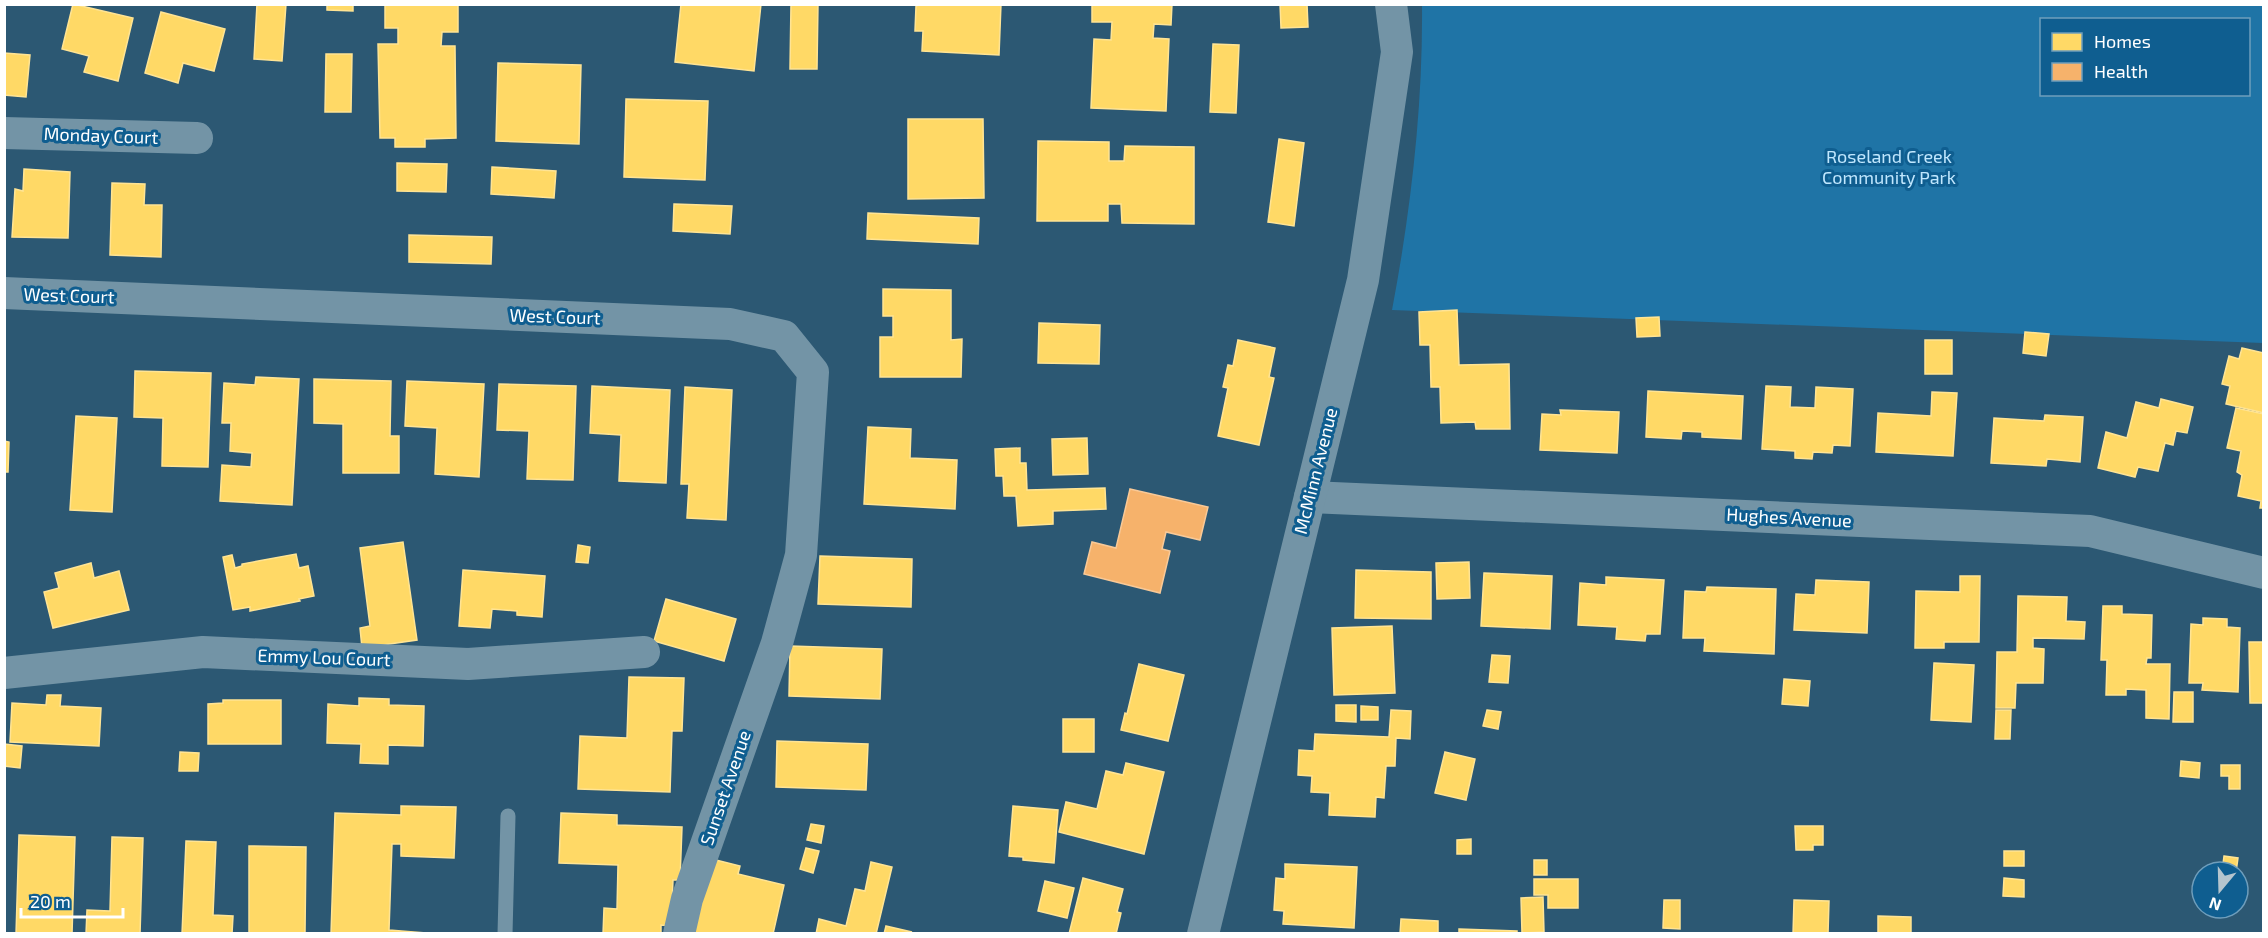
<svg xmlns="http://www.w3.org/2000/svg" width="2268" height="938" viewBox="0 0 2268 938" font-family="'Exo 2',sans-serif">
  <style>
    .green { fill: #1f74a6; fill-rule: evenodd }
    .homes { fill: #ffd966; stroke: #ffe494; stroke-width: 1.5 }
    .health { fill: #f6b26b; stroke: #f9c997; stroke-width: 1.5 }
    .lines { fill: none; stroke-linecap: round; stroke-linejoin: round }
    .service { stroke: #7394a6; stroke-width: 15 }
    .minor { stroke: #7394a6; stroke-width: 32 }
    .labels { text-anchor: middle; stroke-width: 6; stroke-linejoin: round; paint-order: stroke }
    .street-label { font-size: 18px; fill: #fff; stroke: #0f5e90 }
    .park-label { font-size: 18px; fill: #c0e7fe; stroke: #0f5e90 }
  </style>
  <rect width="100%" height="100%" fill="#2c5873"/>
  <path class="green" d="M 1422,5 L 2263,5 L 2263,343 L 1392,310 C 1411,210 1423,106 1422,5 ZM 2042,20 L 2248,20 L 2248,94 L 2042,94 Z"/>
  <g class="homes">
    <path d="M 73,4 L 133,18 L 118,81 L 84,72 L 89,56 L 62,49 Z"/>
    <path d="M 257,4 L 286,4 L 282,61 L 254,59 Z"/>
    <path d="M 327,4 L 353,4 L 353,11 L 327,10 Z"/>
    <path d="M 385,4 L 458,4 L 458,32 L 442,32 L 441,46 L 455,46 L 456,138 L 425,139 L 425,147 L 395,147 L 395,138 L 380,138 L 378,44 L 398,44 L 398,28 L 385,28 Z"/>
    <path d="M 681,4 L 761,4 L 754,71 L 675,62 Z"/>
    <path d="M 791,4 L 818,4 L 817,69 L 790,69 Z"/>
    <path d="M 922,4 L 1001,4 L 999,55 L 922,51 L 923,31 L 915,31 L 916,6 Z"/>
    <path d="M 1092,4 L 1172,4 L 1171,25 L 1154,24 L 1153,38 L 1169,39 L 1166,111 L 1091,108 L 1094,39 L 1111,40 L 1112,22 L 1092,22 Z"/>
    <path d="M 1280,4 L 1307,4 L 1308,27 L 1281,28 Z"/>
    <path d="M 161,12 L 225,29 L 214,71 L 183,63 L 178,83 L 145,73 Z"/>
    <path d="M 1213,44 L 1239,45 L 1236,113 L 1210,112 Z"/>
    <path d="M 4,53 L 30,55 L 26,97 L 4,95 Z"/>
    <path d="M 326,54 L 352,54 L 351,112 L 325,112 Z"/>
    <path d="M 498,63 L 581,65 L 579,144 L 496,141 Z"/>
    <path d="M 626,99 L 708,101 L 705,180 L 624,177 Z"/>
    <path d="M 908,119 L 983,119 L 984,198 L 908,199 Z"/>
    <path d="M 1279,139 L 1304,143 L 1294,226 L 1268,222 Z"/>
    <path d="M 1038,141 L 1109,142 L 1109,161 L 1124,161 L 1125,146 L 1194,147 L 1194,224 L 1122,223 L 1121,204 L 1108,204 L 1108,221 L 1037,221 Z"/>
    <path d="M 397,163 L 447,164 L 446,192 L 397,191 Z"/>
    <path d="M 492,167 L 556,171 L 554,198 L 491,194 Z"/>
    <path d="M 24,169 L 70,172 L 68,238 L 12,237 L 15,189 L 23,191 Z"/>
    <path d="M 112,183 L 145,184 L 144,205 L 162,205 L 161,257 L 110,255 Z"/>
    <path d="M 674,204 L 732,206 L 730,234 L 673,231 Z"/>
    <path d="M 868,213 L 979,218 L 978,244 L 867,239 Z"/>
    <path d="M 409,235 L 492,237 L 491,264 L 409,262 Z"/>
    <path d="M 883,289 L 951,290 L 951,340 L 962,339 L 961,377 L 880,377 L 880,337 L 893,337 L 893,316 L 883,316 Z"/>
    <path d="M 1457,310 L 1459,365 L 1509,364 L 1510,429 L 1476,429 L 1475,422 L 1441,423 L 1440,387 L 1431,387 L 1430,345 L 1420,345 L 1419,312 Z"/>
    <path d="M 1659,317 L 1660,336 L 1637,337 L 1636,318 Z"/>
    <path d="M 1039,323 L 1100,325 L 1099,364 L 1038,363 Z"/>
    <path d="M 2025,332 L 2049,334 L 2046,356 L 2023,353 Z"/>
    <path d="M 1238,340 L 1275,348 L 1269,377 L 1274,378 L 1259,445 L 1218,436 L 1228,388 L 1223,387 L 1228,365 L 1233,366 Z"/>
    <rect x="1925" y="340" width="27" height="34"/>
    <path d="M 2242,348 L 2264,353 L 2264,413 L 2226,404 L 2230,386 L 2222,384 L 2229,356 L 2239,359 Z"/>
    <path d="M 135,371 L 211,373 L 208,467 L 162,466 L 163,418 L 134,417 Z"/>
    <path d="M 256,377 L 299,379 L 292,505 L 220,501 L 222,465 L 251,467 L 252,453 L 230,451 L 231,423 L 222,423 L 224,383 L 255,385 Z"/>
    <path d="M 314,379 L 391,381 L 390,436 L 399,436 L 399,473 L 343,473 L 343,424 L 314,423 Z"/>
    <path d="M 407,381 L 484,384 L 479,477 L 435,474 L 437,428 L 405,426 Z"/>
    <path d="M 499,384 L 576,386 L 573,480 L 527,479 L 529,431 L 497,430 Z"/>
    <path d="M 592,386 L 670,390 L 666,483 L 619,481 L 621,435 L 590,433 Z"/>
    <path d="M 1766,386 L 1791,387 L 1790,407 L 1815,408 L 1816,387 L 1853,389 L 1850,446 L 1833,445 L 1832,453 L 1813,452 L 1812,459 L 1795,458 L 1795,451 L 1762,449 Z"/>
    <path d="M 685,387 L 732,390 L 726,520 L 687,518 L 689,484 L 681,484 Z"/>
    <path d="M 1648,391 L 1743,396 L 1741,439 L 1702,437 L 1702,432 L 1682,431 L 1681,439 L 1646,437 Z"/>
    <path d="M 1932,392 L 1957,393 L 1953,456 L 1876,452 L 1878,413 L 1931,416 Z"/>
    <path d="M 2161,399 L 2193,407 L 2187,433 L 2176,431 L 2173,445 L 2165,443 L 2158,471 L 2138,467 L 2135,477 L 2098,468 L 2106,432 L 2127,438 L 2136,402 L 2159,408 Z"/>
    <path d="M 2236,408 L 2264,414 L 2264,508 L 2260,508 L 2261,501 L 2238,496 L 2242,475 L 2237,472 L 2241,451 L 2227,448 Z"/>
    <path d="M 1560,410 L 1619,412 L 1617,453 L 1540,450 L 1542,414 L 1561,415 Z"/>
    <path d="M 2045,415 L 2083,417 L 2080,462 L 2047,459 L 2046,466 L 1991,463 L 1994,418 L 2044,421 Z"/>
    <path d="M 76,416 L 117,418 L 112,512 L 70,510 Z"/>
    <path d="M 868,427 L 911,429 L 910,458 L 957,460 L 955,509 L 864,504 Z"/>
    <path d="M 1087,438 L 1088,474 L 1053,475 L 1052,439 Z"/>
    <path d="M 4,441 L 9,442 L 8,472 L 4,472 Z"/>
    <path d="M 1020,448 L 1020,463 L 1026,463 L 1027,490 L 1105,488 L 1106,509 L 1053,511 L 1053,524 L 1018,526 L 1016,496 L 1004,496 L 1003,476 L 996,476 L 995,449 Z"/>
    <path d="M 403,542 L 417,640 L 362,648 L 360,628 L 370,626 L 360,548 Z"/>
    <path d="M 578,545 L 590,547 L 588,563 L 576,562 Z"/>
    <path d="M 296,554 L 299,568 L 308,566 L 314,596 L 299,599 L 300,601 L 250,611 L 250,607 L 233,610 L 223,557 L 232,555 L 235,568 L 242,566 L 242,564 Z"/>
    <path d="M 820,556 L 912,559 L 911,607 L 818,604 Z"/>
    <path d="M 1469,562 L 1470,598 L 1437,599 L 1436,563 Z"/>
    <path d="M 91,563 L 94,578 L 119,571 L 129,610 L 53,628 L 44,592 L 59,588 L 55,573 Z"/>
    <path d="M 463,570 L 545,576 L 542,617 L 517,615 L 517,611 L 492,609 L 490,628 L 459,626 Z"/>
    <path d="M 1356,570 L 1431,572 L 1431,619 L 1355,618 Z"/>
    <path d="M 1484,573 L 1552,576 L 1550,629 L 1481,626 Z"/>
    <path d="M 1960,576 L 1980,576 L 1979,642 L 1944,642 L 1944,648 L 1915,648 L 1916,591 L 1960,592 Z"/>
    <path d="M 1606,577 L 1664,580 L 1660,634 L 1646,634 L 1645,641 L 1616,639 L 1617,627 L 1578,625 L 1580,583 L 1606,585 Z"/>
    <path d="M 1816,580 L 1869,582 L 1867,633 L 1794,630 L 1796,594 L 1815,595 Z"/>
    <path d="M 1707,587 L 1776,589 L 1774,654 L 1704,651 L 1705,638 L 1683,638 L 1685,591 L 1706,592 Z"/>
    <path d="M 2018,596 L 2067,597 L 2066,621 L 2085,622 L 2084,639 L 2033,638 L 2033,648 L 2044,649 L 2043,683 L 2016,683 L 2015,708 L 1996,708 L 1997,652 L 2017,652 Z"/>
    <path d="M 666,599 L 736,619 L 724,661 L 654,641 Z"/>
    <path d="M 2103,606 L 2122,606 L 2122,614 L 2152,615 L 2151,658 L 2147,658 L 2146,664 L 2170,664 L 2169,719 L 2146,718 L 2146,690 L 2126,689 L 2126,695 L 2106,695 L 2107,660 L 2101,660 Z"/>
    <path d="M 2203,618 L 2227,619 L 2227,627 L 2240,628 L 2238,692 L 2202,690 L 2203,683 L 2189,683 L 2191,624 L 2203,625 Z"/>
    <path d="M 1392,626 L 1395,693 L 1334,695 L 1332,628 Z"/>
    <path d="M 2249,642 L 2264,642 L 2264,703 L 2250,703 Z"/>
    <path d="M 790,646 L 882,649 L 880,699 L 789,696 Z"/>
    <path d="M 1492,655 L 1510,656 L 1508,683 L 1489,682 Z"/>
    <path d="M 1934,663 L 1974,665 L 1971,722 L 1931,720 Z"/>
    <path d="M 1139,664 L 1184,675 L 1168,741 L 1121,730 L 1125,713 L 1127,714 Z"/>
    <path d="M 629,677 L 684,678 L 682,731 L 672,731 L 670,792 L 578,789 L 580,736 L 627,738 Z"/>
    <path d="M 1784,679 L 1810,681 L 1808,706 L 1782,704 Z"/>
    <path d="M 2174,692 L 2193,692 L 2193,722 L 2173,722 Z"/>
    <path d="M 47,695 L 61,695 L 60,706 L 101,708 L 99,746 L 10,742 L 12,703 L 46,705 Z"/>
    <path d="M 359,698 L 389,699 L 389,705 L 424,706 L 423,746 L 388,745 L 388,764 L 360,763 L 361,744 L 327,743 L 328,704 L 359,706 Z"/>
    <path d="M 223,700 L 281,700 L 281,744 L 208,744 L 208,704 L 223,703 Z"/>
    <path d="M 1336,705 L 1356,705 L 1356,722 L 1336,721 Z"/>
    <path d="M 1361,706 L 1378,707 L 1378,720 L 1361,720 Z"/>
    <path d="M 1391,710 L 1411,711 L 1410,739 L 1396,738 L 1395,766 L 1386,766 L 1384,798 L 1376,797 L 1375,817 L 1329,815 L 1330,793 L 1311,792 L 1312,776 L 1298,775 L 1299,750 L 1314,751 L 1315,734 L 1389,737 Z"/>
    <path d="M 1487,710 L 1501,712 L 1498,729 L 1483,726 Z"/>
    <path d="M 1996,710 L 2011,710 L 2010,739 L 1995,739 Z"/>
    <rect x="1063" y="719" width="31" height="33"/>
    <path d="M 777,741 L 868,744 L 866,790 L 776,787 Z"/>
    <path d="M 4,744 L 22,746 L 20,768 L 4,766 Z"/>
    <path d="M 180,752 L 199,753 L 198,771 L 179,771 Z"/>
    <path d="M 1445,752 L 1475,759 L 1466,800 L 1435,793 Z"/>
    <path d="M 2181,761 L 2200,763 L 2199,778 L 2180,776 Z"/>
    <path d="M 1126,763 L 1164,772 L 1144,854 L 1059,832 L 1066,802 L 1097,809 L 1106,771 L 1123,775 Z"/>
    <path d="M 2221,765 L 2240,765 L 2240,789 L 2229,789 L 2229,776 L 2221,776 Z"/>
    <path d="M 401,806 L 456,807 L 454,858 L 401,856 L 401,844 L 392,844 L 389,930 L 439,934 L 331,934 L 335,813 L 401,815 Z"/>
    <path d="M 1013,806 L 1058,810 L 1054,863 L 1023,860 L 1023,857 L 1009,856 Z"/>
    <path d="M 561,813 L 617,815 L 617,825 L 682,827 L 680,880 L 673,880 L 671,926 L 661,925 L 661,934 L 603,934 L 604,908 L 617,909 L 618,865 L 559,863 Z"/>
    <path d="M 811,824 L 824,826 L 821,843 L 807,840 Z"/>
    <path d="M 1795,826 L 1823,826 L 1823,845 L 1813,845 L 1813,850 L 1796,850 Z"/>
    <path d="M 19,835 L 75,837 L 72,934 L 16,934 Z"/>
    <path d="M 112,837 L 143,838 L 140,934 L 86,934 L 87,910 L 110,911 Z"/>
    <path d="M 1471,839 L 1471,854 L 1457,854 L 1457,840 Z"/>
    <path d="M 186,841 L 216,842 L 213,915 L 233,916 L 232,934 L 182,934 Z"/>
    <path d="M 249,846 L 306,847 L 305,934 L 249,934 Z"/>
    <path d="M 806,848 L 819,851 L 813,873 L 800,869 Z"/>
    <rect x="2004" y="851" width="20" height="15"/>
    <path d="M 2224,856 L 2238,858 L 2236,872 L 2222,872 Z"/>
    <path d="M 712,859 L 740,866 L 738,874 L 784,885 L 773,934 L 694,934 Z"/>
    <rect x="1534" y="860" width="13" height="15"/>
    <path d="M 871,862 L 892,867 L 876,934 L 816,934 L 819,919 L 846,926 L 855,889 L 865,891 Z"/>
    <path d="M 1285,864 L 1357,867 L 1354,928 L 1283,924 L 1284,911 L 1274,910 L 1276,878 L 1285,879 Z"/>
    <path d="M 1083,878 L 1123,889 L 1117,912 L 1121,913 L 1116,934 L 1069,934 Z"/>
    <path d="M 2004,878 L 2024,880 L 2024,897 L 2003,896 Z"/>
    <path d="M 1534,879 L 1578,879 L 1578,908 L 1548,908 L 1548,895 L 1534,895 Z"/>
    <path d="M 1045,881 L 1074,888 L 1067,918 L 1038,911 Z"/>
    <path d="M 1543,897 L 1544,932 L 1522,933 L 1521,898 Z"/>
    <path d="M 1664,900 L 1680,900 L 1680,929 L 1663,928 Z"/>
    <path d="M 1794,900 L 1829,901 L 1828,934 L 1793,934 Z"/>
    <path d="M 1878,916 L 1911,917 L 1911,934 L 1878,934 Z"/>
    <path d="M 1401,919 L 1438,921 L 1438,934 L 1400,934 Z"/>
    <path d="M 886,926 L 912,932 L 884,934 Z"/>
    <path d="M 1459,929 L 1517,931 L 1517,934 L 1459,934 Z"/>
  </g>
  <path class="health" d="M 1130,489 L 1208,507 L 1200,540 L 1166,532 L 1162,549 L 1170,551 L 1160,593 L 1084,574 L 1092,542 L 1116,548 Z"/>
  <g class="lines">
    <path class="service" d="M 505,934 L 508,816"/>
    <g class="minor">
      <path d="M 4,133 L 197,138"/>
      <path d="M 4,293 L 730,324 L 784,336 L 813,372 L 801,555 L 777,643 L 687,899 L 679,934"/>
      <path d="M 1310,497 L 2090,531 L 2264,573"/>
      <path d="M 4,673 L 203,652 L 468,664 L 644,652"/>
      <path d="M 1203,934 L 1363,280 L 1397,52 L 1391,4"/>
    </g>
  </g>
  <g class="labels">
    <g class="street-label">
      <text transform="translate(101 136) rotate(2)" y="6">Monday Court</text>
      <text transform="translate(69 296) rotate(2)" y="6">West Court</text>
      <text transform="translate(555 317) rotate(2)" y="6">West Court</text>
      <text transform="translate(1316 471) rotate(-76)" y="6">McMinn Avenue</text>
      <text transform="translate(1789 518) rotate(3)" y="6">Hughes Avenue</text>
      <text transform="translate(324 658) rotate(2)" y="6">Emmy Lou Court</text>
      <text transform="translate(726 788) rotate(-71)" y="6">Sunset Avenue</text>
    </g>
    <g class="park-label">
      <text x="1889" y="163">Roseland Creek<tspan x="1889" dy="21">Community Park</tspan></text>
    </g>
  </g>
  <rect width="2268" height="938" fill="none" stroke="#ffffff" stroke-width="12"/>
  <rect x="2040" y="18" width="210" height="78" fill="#0f5e90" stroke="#6f9ebc" stroke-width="1.5"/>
  <rect x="2052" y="33" width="30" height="18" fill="#ffd966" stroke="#6f9ebc" stroke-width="1.5"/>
  <text x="2094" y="48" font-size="18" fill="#ffffff">Homes</text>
  <rect x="2052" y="63" width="30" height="18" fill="#f6b26b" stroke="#6f9ebc" stroke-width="1.5"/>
  <text x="2094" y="78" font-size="18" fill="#ffffff">Health</text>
  <g transform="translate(2220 890) rotate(199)"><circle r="28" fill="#0f5e90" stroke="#6f9ebc" stroke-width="1.5"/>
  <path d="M0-4.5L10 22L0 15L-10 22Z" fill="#b5c5ce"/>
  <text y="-9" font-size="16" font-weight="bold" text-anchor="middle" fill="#ffffff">N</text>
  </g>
  <path d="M21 908v9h102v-9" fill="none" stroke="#ffffff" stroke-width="3"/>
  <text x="30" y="908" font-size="18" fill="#ffffff" stroke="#0f5e90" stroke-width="4.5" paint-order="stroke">20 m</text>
</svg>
